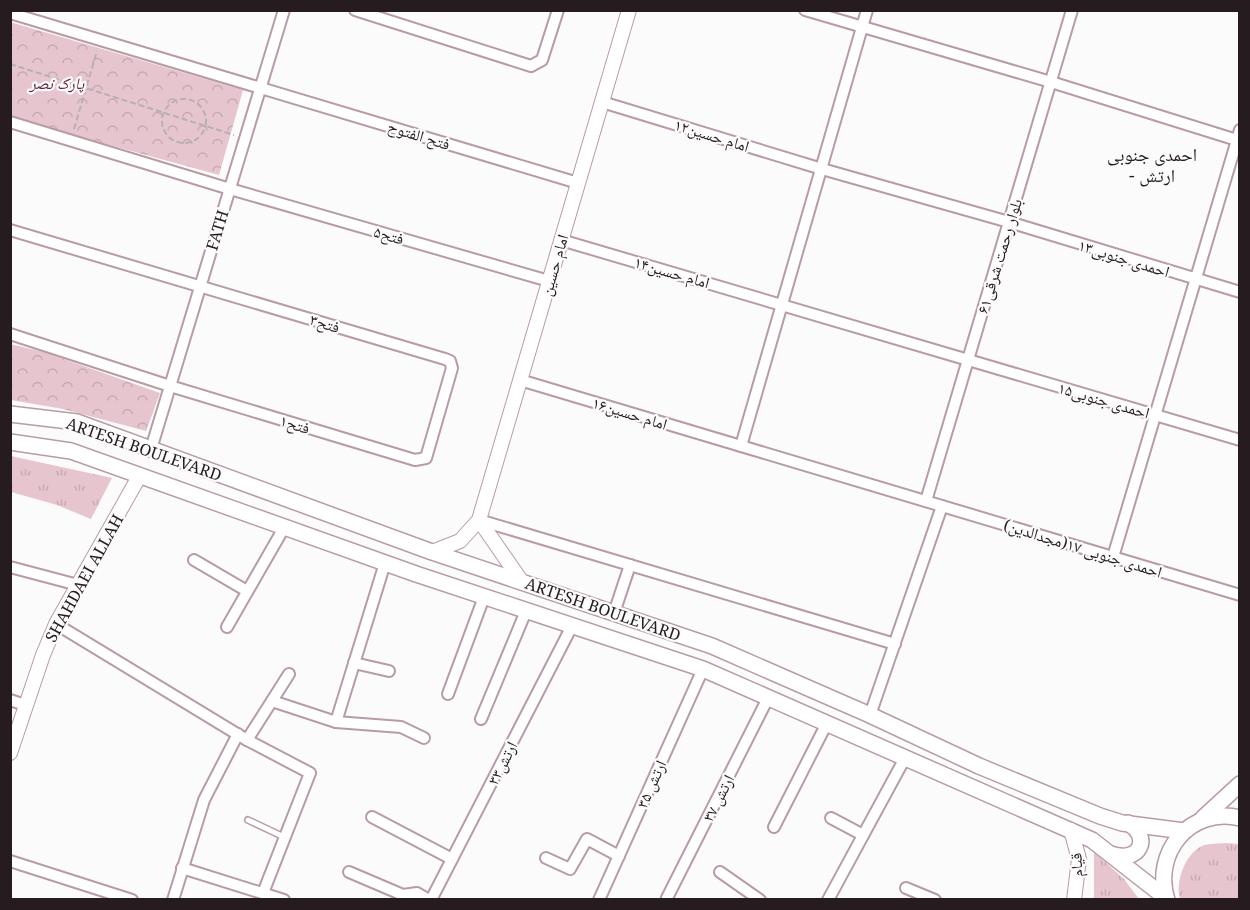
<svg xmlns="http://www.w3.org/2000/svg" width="1250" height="910" viewBox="0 0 1250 910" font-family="'Noto Serif','Noto Naskh Arabic',serif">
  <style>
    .grass { fill: url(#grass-tufts) }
    .park { fill: url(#park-crowns) }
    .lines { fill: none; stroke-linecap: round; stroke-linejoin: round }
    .service-casing { stroke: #b89ca5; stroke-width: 8 }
    .minor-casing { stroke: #b89ca5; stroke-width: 14 }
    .tertiary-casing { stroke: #b89ca5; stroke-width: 16 }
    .secondary-casing { stroke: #b89ca5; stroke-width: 18 }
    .path { stroke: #b4b1b2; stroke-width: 2; stroke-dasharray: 6 3; stroke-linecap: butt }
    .service { stroke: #fff; stroke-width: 5 }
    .minor { stroke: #fff; stroke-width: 10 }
    .tertiary { stroke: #fff; stroke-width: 14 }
    .secondary { stroke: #fff; stroke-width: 15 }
    .labels { text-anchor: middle; stroke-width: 4.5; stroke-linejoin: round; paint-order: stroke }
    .park-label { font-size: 16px; font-style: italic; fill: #5d1f39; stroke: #fbfbfb }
    .street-label { font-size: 16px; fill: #261c1f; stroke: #fbfbfb }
    .neighbourhood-label { font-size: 18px; fill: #261c1f; stroke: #fbfbfb }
  </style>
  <defs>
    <pattern id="grass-tufts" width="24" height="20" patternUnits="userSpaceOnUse" patternTransform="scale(1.5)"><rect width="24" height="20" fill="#e7c5cf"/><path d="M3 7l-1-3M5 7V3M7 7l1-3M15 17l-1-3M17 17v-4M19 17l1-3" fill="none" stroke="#c6a9b1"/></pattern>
    <pattern id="park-crowns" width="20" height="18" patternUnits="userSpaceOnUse" patternTransform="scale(1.5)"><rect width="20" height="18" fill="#e7c5cf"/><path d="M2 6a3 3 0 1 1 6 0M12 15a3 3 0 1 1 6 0" fill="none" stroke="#c6a9b1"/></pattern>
  </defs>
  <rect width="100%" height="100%" fill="#fbfbfb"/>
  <g class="grass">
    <path d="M 11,456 L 112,478 L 91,519 L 57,505 L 11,492 Z"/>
    <path d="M 1226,843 L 1239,844 L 1239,899 L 1180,899 C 1175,882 1185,854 1202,846 C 1209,843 1219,844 1226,843 Z"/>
    <path d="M 1094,852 L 1124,879 L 1139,899 L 1094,899 Z"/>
  </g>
  <g class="park">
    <path d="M 10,22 L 243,90 L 219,175 L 11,118 Z"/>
    <path d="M 10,344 L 44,352 L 160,393 L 146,431 L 63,409 L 11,400 Z"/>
  </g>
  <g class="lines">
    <defs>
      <path id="service" d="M 248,820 L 284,837"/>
      <g id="minor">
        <path d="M 355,10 L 531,66 L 542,60 L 558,10"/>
        <path d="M 805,10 L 1051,82 L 1240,141"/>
        <path d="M 10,13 L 578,183"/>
        <path d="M 602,102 L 822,169 L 1009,222 L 1240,292"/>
        <path d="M 10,122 L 230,189 L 549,281"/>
        <path d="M 10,230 L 445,359 L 450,361 L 452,368 L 426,458 L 415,460 L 170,386 L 10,334"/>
        <path d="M 561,240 L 1240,440"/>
        <path d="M 520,380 L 1240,595"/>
        <path d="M 741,446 L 867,10"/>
        <path d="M 151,449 L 284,10"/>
        <path d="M 926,501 L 1072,10"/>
        <path d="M 479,520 L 895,644"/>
        <path d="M 1113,557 L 1240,130"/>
        <path d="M 194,560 L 247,591"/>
        <path d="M 10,567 L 78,585"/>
        <path d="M 614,613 L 630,565"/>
        <path d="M 56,624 L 247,740 L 310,773 L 263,893"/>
        <path d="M 227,627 L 285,526"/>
        <path d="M 354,663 L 389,671"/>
        <path d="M 448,694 L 484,597"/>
        <path d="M 10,700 L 25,705"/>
        <path d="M 272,701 L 336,722 L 401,727 L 424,738"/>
        <path d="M 870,715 L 942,506"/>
        <path d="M 481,719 L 526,611"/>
        <path d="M 336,722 L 385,563"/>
        <path d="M 247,740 L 289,674"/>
        <path d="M 372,817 L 452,859"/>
        <path d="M 831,818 L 863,835"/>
        <path d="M 774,827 L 827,723"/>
        <path d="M 546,858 L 570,869 L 587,839 L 619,856"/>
        <path d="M 10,861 L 132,900"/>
        <path d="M 182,868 L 284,900"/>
        <path d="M 349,872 L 403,895 L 417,893 L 429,900"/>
        <path d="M 720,872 L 760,900"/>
        <path d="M 906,888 L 935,900"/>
        <path d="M 667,898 L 768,698"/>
        <path d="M 173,900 L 204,800 L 238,734"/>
        <path d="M 431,900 L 572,626"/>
        <path d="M 599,900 L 703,669"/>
        <path d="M 828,900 L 905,758"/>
      </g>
      <g id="tertiary">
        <path d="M 479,520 L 522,582"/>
        <path d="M 432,552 L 460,541 L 479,520 L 629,10"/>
        <path d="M 10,753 L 43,655 L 56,624 L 140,475"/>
        <path d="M 1071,830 L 1079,859 L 1074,900"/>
      </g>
      <g id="secondary">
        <path d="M 10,414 L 77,422 L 432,552 L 712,646 L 870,715 L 979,766 L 1100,816 L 1122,823 L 1184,831"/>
        <path d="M 10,442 L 71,451 L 416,574 L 703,669 L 1092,840 L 1166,898"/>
        <path d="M 1203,818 L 1240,784"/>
        <path d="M 1111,854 C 1140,864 1152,837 1128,823"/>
        <path d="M 1167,900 C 1152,853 1190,806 1240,818"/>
      </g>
    </defs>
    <use href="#service" class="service-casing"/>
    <use href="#minor" class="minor-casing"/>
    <use href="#tertiary" class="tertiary-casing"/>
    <use href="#secondary" class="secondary-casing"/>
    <g class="path">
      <path d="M 10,64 L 234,135"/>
      <circle cx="184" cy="121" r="22"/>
      <path d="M 74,129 L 97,51"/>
    </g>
    <use href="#service" class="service"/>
    <use href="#minor" class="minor"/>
    <use href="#tertiary" class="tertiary"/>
    <use href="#secondary" class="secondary"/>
  </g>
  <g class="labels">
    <g class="park-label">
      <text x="57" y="89">پارک نصر</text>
    </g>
    <g class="street-label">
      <text transform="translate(419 135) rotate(17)" y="6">فتح الفتوح</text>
      <text transform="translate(712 135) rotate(17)" y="6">امام حسین۱۲</text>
      <text transform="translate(217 230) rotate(-73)" y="6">FATH</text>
      <text transform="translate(389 235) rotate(16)" y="6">۵فتح</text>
      <text transform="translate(999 256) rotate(-73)" y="6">بلوار رحمت شرقی۶۱</text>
      <text transform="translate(1124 258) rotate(17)" y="6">احمدی جنوبی۱۳</text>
      <text transform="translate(554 265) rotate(-74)" y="6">امام حسین</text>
      <text transform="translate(672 272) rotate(16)" y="6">امام حسین۱۴</text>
      <text transform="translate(325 323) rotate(17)" y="6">۳فتح</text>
      <text transform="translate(1104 400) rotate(16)" y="6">احمدی جنوبی۱۵</text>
      <text transform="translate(630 413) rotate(17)" y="6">امام حسین۱۶</text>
      <text transform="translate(295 424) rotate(17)" y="6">۱فتح</text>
      <text transform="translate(144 449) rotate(19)" y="6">ARTESH BOULEVARD</text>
      <text transform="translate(1083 548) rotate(17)" y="6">احمدی جنوبی ۱۷(مجدالدین)</text>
      <text transform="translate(84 578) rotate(-61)" y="6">SHAHDAEI ALLAH</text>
      <text transform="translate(603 609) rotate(19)" y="6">ARTESH BOULEVARD</text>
      <text transform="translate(502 763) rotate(-63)" y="6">ارتش۳۳</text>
      <text transform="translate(651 784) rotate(-66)" y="6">ارتش ۳۵</text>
      <text transform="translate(718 798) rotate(-63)" y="6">ارتش ۳۷</text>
      <text transform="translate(1076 865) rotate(-93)" y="6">قیام</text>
    </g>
    <g class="neighbourhood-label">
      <text x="1152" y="161">احمدی جنوبی<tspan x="1152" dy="21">- ارتش</tspan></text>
    </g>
  </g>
  <rect width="1250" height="910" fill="none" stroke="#261c1f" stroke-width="24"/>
</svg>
